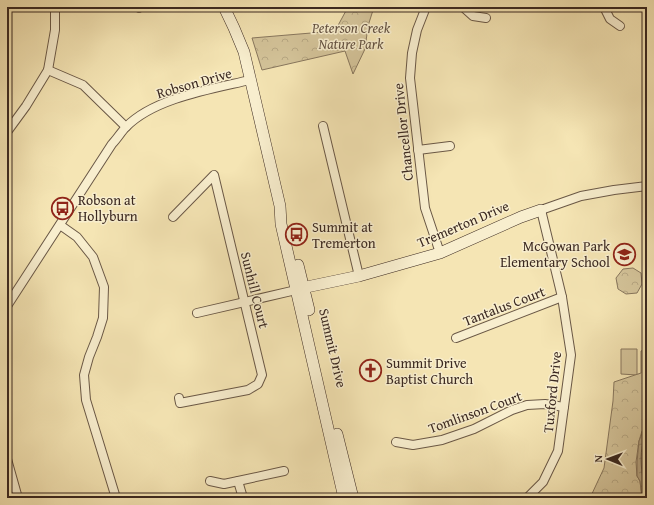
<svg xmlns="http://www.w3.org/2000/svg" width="654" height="505" viewBox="0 0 654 505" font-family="'Gentium Book Plus',serif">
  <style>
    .grass { fill: #d5c59b; stroke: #88775e }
    .park { fill: url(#park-crowns); stroke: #88775e }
    .water { fill: url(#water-ripples); stroke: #85735b }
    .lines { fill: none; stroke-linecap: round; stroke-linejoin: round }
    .shore { stroke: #786752; stroke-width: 1 }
    .street-casing { stroke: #6a5846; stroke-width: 10 }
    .secondary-casing { stroke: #3b2921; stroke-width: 12 }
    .street { stroke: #f8eece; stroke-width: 8 }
    .secondary { stroke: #f8eece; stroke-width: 11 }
    .labels { text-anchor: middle; stroke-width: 3; stroke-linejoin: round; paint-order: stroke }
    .park-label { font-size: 14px; font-style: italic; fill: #625040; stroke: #f8eece }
    .street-label { font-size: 14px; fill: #3b2921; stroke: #f8eece }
    .poi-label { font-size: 14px; fill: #3b2921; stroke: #f8eece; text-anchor: start }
  </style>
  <defs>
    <pattern id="park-crowns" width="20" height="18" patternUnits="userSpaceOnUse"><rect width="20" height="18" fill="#d5c59b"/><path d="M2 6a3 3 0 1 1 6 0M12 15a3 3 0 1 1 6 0" fill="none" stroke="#b8a985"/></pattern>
    <pattern id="water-ripples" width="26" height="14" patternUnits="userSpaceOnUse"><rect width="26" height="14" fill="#b6a582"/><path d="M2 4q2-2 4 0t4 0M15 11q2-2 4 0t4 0" fill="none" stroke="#95866a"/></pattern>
  </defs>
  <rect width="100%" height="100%" fill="#f5e5b4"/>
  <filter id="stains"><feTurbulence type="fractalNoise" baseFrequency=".005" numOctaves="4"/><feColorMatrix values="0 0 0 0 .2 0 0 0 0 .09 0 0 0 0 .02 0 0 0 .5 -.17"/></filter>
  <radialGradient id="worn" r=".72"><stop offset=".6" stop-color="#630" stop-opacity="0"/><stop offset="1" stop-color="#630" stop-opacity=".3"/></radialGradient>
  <path class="grass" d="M 621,349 L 637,349 L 637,375 L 621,374 Z"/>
  <g class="park">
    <path d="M 348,7 L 374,7 L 368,26 L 365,49 L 353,74 L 345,51 L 262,70 L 252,38 L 335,31 Z"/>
    <path d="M 633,268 L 641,273 L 642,284 L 637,293 L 626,294 L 618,289 L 616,278 L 623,269 Z"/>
    <path d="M 647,344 L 647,425 L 642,431 L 639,441 L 636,462 L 637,476 L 640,481 L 642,498 L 590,498 L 604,468 L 613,401 L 614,382 L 641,373 L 641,351 L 644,350 L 645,345 Z"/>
  </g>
  <path class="water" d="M 647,426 L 647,498 L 642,498 L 640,481 L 637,476 L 637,462 L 639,441 L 643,431 Z"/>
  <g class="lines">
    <path class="shore" d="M 646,498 C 643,476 636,454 647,432"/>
    <defs>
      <g id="street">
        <path d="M 138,7 L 139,8"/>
        <path d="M 426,7 L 417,30 L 412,53 L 410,78 L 425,208 L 440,253"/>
        <path d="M 463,7 L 473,16 L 486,18"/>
        <path d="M 604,7 L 610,19 L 620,26"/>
        <path d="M 48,70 L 83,85 L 126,127"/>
        <path d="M 323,126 L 359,276"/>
        <path d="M 7,132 L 26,106 L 48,70 L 55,30 L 55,7"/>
        <path d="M 418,150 L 450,146"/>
        <path d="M 173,217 L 214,175 L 262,375 L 258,384 L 248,390 L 180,403 L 179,398"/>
        <path d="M 60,225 L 77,237 L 93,257 L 104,287 L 103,318 L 97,337 L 89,357 L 84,375 L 86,400 L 116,498"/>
        <path d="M 7,306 L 112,144 C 117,139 121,132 126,127 C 154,98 212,89 250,80"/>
        <path d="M 197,313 L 296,290"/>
        <path d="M 456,338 L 562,297"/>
        <path d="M 396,442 L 413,445 L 442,440 L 474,429 L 512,410 L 527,405 L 545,404 L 564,407"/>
        <path d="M 7,459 L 18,498"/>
        <path d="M 210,481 L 224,484 L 284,471"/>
        <path d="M 238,481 L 243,498"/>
        <path d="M 527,498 L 543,482 L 558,451 L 571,355 L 562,297 L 541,210 L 581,196 L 614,190 L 647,186"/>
      </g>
      <g id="secondary">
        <path d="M 224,7 L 234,28 L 244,52 L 280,206 L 281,224 L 344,498"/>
        <path d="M 298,265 L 309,310"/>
        <path d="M 297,289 L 359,276 L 440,253 L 521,217 L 541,210"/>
        <path d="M 337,434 L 353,498"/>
      </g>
    </defs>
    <use href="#street" class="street-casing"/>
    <use href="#secondary" class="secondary-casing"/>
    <use href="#street" class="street"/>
    <use href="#secondary" class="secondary"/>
  </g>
  <defs>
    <symbol id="bus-ring" viewBox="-11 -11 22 22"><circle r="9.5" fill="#f8eece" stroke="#8f2418" stroke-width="1.5"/><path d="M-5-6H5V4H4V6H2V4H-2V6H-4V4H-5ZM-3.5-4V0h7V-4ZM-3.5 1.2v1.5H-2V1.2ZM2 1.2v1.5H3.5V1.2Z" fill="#8f2418"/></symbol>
    <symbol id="school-ring" viewBox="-11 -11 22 22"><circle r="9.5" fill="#f8eece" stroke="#8f2418" stroke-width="1.5"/><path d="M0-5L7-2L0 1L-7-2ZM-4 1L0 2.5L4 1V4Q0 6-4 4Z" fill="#8f2418"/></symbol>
    <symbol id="church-ring" viewBox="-11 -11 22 22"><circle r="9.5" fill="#f8eece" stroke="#8f2418" stroke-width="1.5"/><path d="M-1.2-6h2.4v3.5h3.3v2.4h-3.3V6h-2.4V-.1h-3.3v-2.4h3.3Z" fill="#8f2418"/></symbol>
  </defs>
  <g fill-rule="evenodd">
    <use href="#bus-ring" x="50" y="196" width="25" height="25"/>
    <use href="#bus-ring" x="284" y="222" width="25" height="25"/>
    <use href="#school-ring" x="612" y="242" width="25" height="25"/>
    <use href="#church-ring" x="358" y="358" width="25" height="25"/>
  </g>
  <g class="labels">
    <g class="park-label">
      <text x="351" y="33">Peterson Creek<tspan x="351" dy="16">Nature Park</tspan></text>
    </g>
    <g class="street-label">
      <text transform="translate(194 83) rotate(-16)" y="5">Robson Drive</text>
      <text transform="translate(403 132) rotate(-96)" y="5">Chancellor Drive</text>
      <text transform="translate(463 224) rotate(-23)" y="5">Tremerton Drive</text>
      <text transform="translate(255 290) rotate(76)" y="5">Sunhill Court</text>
      <text transform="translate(504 306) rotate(-21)" y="5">Tantalus Court</text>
      <text transform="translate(333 348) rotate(77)" y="5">Summit Drive</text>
      <text transform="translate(552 392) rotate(-84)" y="5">Tuxford Drive</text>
      <text transform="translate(475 412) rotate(-20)" y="5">Tomlinson Court</text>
    </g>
    <g class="poi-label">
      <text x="78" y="205">Robson at<tspan x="78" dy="16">Hollyburn</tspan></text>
      <text x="312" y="232">Summit at<tspan x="312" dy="16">Tremerton</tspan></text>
      <text x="610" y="251" text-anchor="end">McGowan Park<tspan x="610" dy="16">Elementary School</tspan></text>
      <text x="386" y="368">Summit Drive<tspan x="386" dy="16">Baptist Church</tspan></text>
    </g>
  </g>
  <rect width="654" height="505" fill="none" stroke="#f5e5b4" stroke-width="24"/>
  <rect x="8" y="8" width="638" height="489" fill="none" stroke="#3b2921" stroke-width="2"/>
  <rect x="12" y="12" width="630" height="481" fill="none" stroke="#3b2921"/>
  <g transform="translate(608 459) rotate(271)" stroke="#f8eece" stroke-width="3" paint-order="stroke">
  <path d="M0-3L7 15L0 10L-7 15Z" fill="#3b2921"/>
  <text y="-6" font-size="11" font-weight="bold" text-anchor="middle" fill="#3b2921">N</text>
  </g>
  <rect width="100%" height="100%" filter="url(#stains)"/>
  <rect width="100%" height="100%" fill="url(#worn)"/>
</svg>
